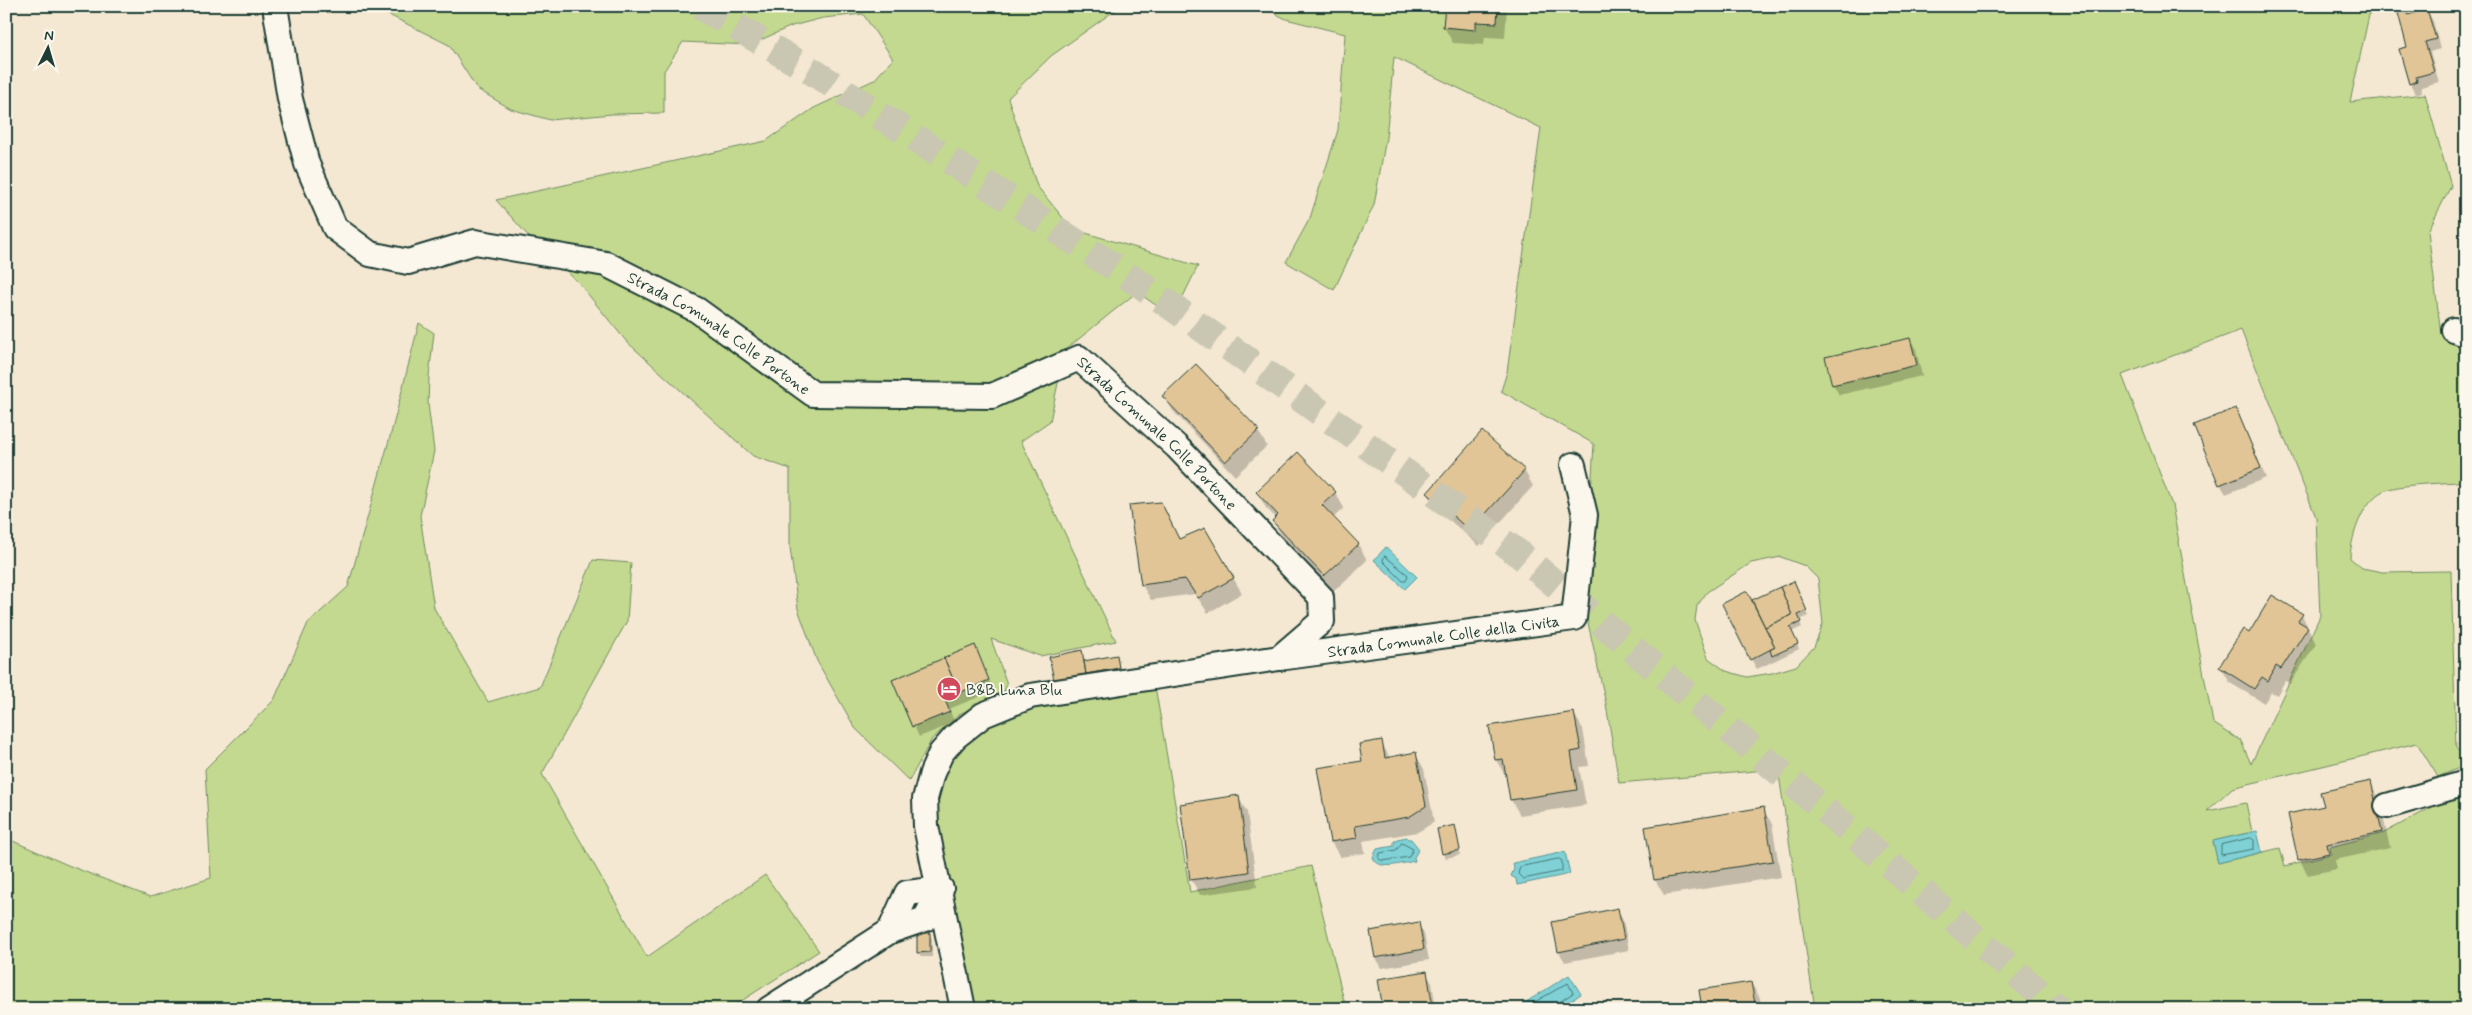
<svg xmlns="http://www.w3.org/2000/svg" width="2472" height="1015" viewBox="0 0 2472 1015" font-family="Mynerve,sans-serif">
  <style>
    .green { fill: #c3d98f; stroke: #718b62; fill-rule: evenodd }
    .water { fill: #7fd1d6; stroke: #599695 }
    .shadow { fill: #0003 }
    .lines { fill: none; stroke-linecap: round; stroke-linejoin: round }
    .shore { stroke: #457875; stroke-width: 1 }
    .building { fill: #e2c596; stroke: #1f3d34 }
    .trunk-tunnel { stroke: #c9c6b2; stroke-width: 28; stroke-dasharray: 28 14; stroke-linecap: butt }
    .minor-casing { stroke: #1f3d34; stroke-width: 28 }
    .minor { stroke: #fbf7ec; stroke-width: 24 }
    .labels { text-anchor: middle; stroke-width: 4; stroke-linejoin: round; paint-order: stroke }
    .street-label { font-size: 16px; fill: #1f3d34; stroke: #fbf7ec }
    .poi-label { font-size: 16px; fill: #1f3d34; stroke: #fbf7ec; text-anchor: start }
  </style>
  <rect width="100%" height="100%" fill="#f4e8d2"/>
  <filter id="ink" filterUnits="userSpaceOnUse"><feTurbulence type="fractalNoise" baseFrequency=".02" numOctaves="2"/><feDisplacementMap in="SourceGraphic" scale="10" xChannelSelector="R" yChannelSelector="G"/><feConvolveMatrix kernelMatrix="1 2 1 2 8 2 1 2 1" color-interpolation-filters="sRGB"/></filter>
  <g filter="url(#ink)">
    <g class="green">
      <path d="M 371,6 L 1121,6 L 1051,56 L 1008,98 L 1037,186 L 1072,229 L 1198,266 L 1173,317 L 1137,292 L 1065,350 L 1050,421 L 1021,441 L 1116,641 L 1040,656 L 991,639 L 1007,684 L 1005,690 L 960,714 L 932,739 L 909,781 L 855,728 L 817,661 L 798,609 L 790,547 L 790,469 L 753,456 L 626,341 L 578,282 L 531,239 L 496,200 L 766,141 L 814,108 L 874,80 L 893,59 L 863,14 L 823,18 L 792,26 L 749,45 L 683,42 L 664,71 L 664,113 L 612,114 L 550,120 L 511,109 L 477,89 L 449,45 Z"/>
      <path d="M 1261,6 L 2371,6 L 2350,102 L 2425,94 L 2451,186 L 2428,231 L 2441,334 L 2466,343 L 2466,481 C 2442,484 2412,483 2389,489 C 2364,495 2351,535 2350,558 L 2362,568 L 2382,572 L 2451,571 L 2456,748 L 2466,760 L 2466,765 L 2438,777 L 2417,743 L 2232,788 L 2207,811 L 2246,803 L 2252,832 L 2213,841 L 2218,863 L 2280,848 L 2285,866 L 2331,854 L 2330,847 L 2384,833 L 2440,803 L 2466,795 L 2466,1009 L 1815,1009 L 1778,769 L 1619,783 L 1606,704 L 1584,605 L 1594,444 L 1501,391 L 1507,372 L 1541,128 L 1394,57 L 1386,138 L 1374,205 L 1334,290 L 1286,262 L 1310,218 L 1338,130 L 1345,34 L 1286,19 ZM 2241,330 L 2316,517 L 2320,616 L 2251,764 L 2241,741 L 2213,723 L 2172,505 L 2122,375 ZM 1781,557 L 1805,566 L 1818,579 L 1823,624 L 1814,647 L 1796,666 L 1772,673 L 1747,677 L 1726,671 L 1708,658 L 1695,620 L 1697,606 L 1707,592 L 1751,563 Z"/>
      <path d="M 419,323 L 434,333 L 429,376 L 428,404 L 434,451 L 420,516 L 434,608 L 488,702 L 540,687 L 593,560 L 631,563 L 627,621 L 542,774 L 647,957 L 765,875 L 819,951 L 729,1009 L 6,1009 L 6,838 L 70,866 L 150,897 L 211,878 L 205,769 L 274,700 L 308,623 L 348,587 L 393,426 Z"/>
      <path d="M 1155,686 L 1190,892 L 1311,866 L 1346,1009 L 971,1009 L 935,819 L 937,783 L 953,755 L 985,726 L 1020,709 Z"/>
    </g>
    <g class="water">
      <path d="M 1386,547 L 1417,577 L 1405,589 L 1374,560 Z"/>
      <path d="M 2257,831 L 2262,852 L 2218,863 L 2213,841 Z"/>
      <path d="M 1407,837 L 1408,839 L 1411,839 L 1419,849 L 1414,857 L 1415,861 C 1402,863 1378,872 1373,857 L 1377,849 L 1394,846 L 1394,841 L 1397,841 L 1397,839 Z"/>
      <path d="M 1565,852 L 1570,874 L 1517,885 L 1516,879 L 1511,876 L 1514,869 L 1513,863 Z"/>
      <path d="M 1569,975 L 1581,994 L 1558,1009 L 1526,1009 L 1523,1004 Z"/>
    </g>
    <g class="shadow">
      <path d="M 1446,6 L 1507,6 L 1505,38 L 1485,37 L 1484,45 L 1453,43 L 1444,27 Z"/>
      <path d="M 2427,11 L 2433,21 L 2440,49 L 2430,52 L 2439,82 L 2421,87 L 2422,92 L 2416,94 L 2410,84 L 2409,48 Z"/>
      <path d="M 1910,339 L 1916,349 L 1922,376 L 1839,395 L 1833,384 Z"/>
      <path d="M 1164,396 L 1258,431 L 1267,446 L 1235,476 L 1173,411 Z"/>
      <path d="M 2236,409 L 2266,478 L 2226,494 L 2220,484 Z"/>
      <path d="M 1524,470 L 1533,486 L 1479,546 L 1437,509 L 1428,494 Z"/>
      <path d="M 1257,492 L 1335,492 L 1344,508 L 1333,518 L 1358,544 L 1367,560 L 1334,591 L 1282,536 L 1273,521 L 1276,518 L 1266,508 Z"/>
      <path d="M 1160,503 L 1180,540 L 1205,530 L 1242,593 L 1208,613 L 1195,594 L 1151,600 L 1142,585 L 1130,506 Z"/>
      <path d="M 1781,588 L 1796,588 L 1809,616 L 1799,620 L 1802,627 L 1791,632 L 1799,649 L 1757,669 L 1751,659 L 1752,602 Z"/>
      <path d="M 2302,615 L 2316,644 L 2290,684 L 2285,681 L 2277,695 L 2271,692 L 2264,703 L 2230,683 L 2221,667 L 2250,634 Z"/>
      <path d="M 974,647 L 994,691 L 949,709 L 955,723 L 919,737 L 894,680 Z"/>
      <path d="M 1081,652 L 1085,662 L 1116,657 L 1121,673 L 1058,685 L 1050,658 Z"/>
      <path d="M 1574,714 L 1583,729 L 1589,766 L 1579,767 L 1586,805 L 1520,815 L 1511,800 L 1507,775 L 1505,775 L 1496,760 Z"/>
      <path d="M 1381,742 L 1390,758 L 1415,753 L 1424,769 L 1434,822 L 1418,832 L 1363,841 L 1365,853 L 1340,857 L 1331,842 L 1318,769 L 1363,762 Z"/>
      <path d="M 2370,782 L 2379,798 L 2390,848 L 2335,860 L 2337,869 L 2308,875 L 2299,859 L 2325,807 Z"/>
      <path d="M 1238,797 L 1247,812 L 1257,887 L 1200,895 L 1191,879 Z"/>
      <path d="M 1763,809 L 1772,824 L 1781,877 L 1664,895 L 1655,880 L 1646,828 Z"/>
      <path d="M 1454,827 L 1460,855 L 1446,858 L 1443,853 Z"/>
      <path d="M 1617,910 L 1623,920 L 1629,950 L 1565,962 L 1559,952 Z"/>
      <path d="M 1418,924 L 1424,934 L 1429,960 L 1382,968 L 1376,958 Z"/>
      <path d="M 930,935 L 932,939 L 932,957 L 921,957 L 919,952 Z"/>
      <path d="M 1426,973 L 1432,983 L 1436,1009 L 1384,1009 Z"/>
      <path d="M 1751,983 L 1760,998 L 1761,1009 L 1703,1009 Z"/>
    </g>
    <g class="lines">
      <g class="shore">
        <path d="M 1385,556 L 1408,575 L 1406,581 L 1403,581 L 1383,561 Z"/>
        <path d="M 2251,838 L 2254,840 L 2254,849 L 2221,855 L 2221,845 Z"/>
        <path d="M 1402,843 L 1413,849 L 1409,857 L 1383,861 L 1379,859 L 1380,853 L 1396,850 Z"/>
        <path d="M 1559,859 L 1562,861 L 1562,871 L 1523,879 L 1518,874 L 1520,867 Z"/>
        <path d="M 1530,1009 L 1531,1004 L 1568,983 L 1573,993 L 1558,1003 L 1556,1009"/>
      </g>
    </g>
    <g class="building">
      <path d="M 1445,6 L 1498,6 L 1497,23 L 1476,22 L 1476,30 L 1443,27 Z"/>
      <path d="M 2427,9 L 2436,39 L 2425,42 L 2434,72 L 2416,77 L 2417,81 L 2409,84 L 2399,49 L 2407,47 L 2398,13 L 2407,10 L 2408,15 Z"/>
      <path d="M 2466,159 L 2466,175 L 2461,161 Z"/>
      <path d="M 1910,338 L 1917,365 L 1832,385 L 1825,357 Z"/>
      <path d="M 1196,364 L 1259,430 L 1225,462 L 1162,396 Z"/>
      <path d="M 2236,408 L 2261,468 L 2219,485 L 2194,425 Z"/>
      <path d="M 1482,431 L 1525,470 L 1470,531 L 1427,493 Z"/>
      <path d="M 1298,452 L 1336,492 L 1322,505 L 1359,544 L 1324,576 L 1272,521 L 1278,515 L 1256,492 Z"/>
      <path d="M 1161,502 L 1179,539 L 1205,528 L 1234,578 L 1198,598 L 1185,579 L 1141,585 L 1129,505 Z"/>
      <path d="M 1794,581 L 1807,611 L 1798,615 L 1801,622 L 1790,627 L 1798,644 L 1772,656 L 1770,650 L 1775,647 L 1765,627 L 1792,615 L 1780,587 Z"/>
      <path d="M 1780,587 L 1792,615 L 1765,627 L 1752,600 Z"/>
      <path d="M 1747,591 L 1775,647 L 1750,660 L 1722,604 Z"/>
      <path d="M 2272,595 L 2303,614 L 2298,621 L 2308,627 L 2281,669 L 2276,666 L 2268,681 L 2262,677 L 2254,689 L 2219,667 L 2243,629 L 2249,633 Z"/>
      <path d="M 975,645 L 989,680 L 959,693 L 944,658 Z"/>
      <path d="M 1082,650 L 1086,674 L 1054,680 L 1049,657 Z"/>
      <path d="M 1117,655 L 1119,668 L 1086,674 L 1084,661 Z"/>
      <path d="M 944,658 L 959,693 L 944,698 L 950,712 L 912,727 L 892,680 Z"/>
      <path d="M 1574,712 L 1581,750 L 1571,752 L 1577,790 L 1510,800 L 1503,759 L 1495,760 L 1489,726 Z"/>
      <path d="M 1382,740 L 1385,758 L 1416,752 L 1426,806 L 1409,817 L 1355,826 L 1357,838 L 1330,842 L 1317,768 L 1362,761 L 1359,744 Z"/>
      <path d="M 2371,781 L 2382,832 L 2327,844 L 2329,853 L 2298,860 L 2288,814 L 2324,806 L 2320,792 Z"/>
      <path d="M 1239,795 L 1249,872 L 1190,880 L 1180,804 Z"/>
      <path d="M 2466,797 L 2466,812 L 2465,812 L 2461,798 Z"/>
      <path d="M 1764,807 L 1773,861 L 1654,880 L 1645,827 Z"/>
      <path d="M 1455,825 L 1460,850 L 1442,854 L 1437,829 Z"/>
      <path d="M 1618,908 L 1624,939 L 1558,952 L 1552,922 Z"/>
      <path d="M 1419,922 L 1424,949 L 1375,958 L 1370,931 Z"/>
      <path d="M 917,933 L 930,933 L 930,952 L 917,953 Z"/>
      <path d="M 1427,971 L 1433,1009 L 1383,1009 L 1378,979 Z"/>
      <path d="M 1751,982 L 1756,1009 L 1702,1009 L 1699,990 Z"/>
    </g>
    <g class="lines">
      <path class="trunk-tunnel" d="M 700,6 L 810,70 L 1140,284 L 1518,553 L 1862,841 L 2058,1009"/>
      <defs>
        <g id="minor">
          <path id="s1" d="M 275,6 L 290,99 L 307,164 L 335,228 L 370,254 L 408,262 L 475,242 L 606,264 L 697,310 L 813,394 L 992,396 L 1079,358 L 1177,447 L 1321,597 L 1322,621 L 1279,658 L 1030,696 L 983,715 L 955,737 L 941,753 L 932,773 L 925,799 L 926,826 L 963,1009"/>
          <path d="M 2454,330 L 2466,334"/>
          <path id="s2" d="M 1279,658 L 1574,618 L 1585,515 L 1573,465"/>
          <path d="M 2387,806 L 2466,783"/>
          <path d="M 890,931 L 907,893 L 941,889"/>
          <path d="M 769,1009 L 890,931 L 925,919 L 941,889"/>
        </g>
      </defs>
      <use href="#minor" class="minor-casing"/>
      <use href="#minor" class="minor"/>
    </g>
  </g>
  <defs>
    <symbol id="hotel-disc" viewBox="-11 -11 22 22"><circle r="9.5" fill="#d1495b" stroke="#fbf7ec"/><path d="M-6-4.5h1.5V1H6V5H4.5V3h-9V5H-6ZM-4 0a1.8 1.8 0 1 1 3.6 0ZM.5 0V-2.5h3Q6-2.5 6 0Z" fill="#fff"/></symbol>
  </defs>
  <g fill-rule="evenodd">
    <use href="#hotel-disc" x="935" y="675" width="28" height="28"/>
  </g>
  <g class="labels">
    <g class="street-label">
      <text dy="6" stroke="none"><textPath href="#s1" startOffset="649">Strada Comunale Colle Portone</textPath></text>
      <text dy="6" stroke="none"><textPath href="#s1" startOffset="1144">Strada Comunale Colle Portone</textPath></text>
      <text dy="6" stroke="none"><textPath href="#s2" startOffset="166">Strada Comunale Colle della Civita</textPath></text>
    </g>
    <g class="poi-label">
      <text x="966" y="695">B&amp;B Luna Blu</text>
    </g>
  </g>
  <rect width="2472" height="1015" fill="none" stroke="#fbf7ec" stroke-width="25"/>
  <rect x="12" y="12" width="2447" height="990" fill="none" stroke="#1f3d34" stroke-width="2" filter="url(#ink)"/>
  <g transform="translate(48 48) rotate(5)" stroke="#fbf7ec" stroke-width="4" paint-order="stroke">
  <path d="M0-4L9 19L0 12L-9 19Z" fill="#1f3d34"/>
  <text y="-8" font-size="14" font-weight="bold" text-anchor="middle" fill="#1f3d34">N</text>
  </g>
</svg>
